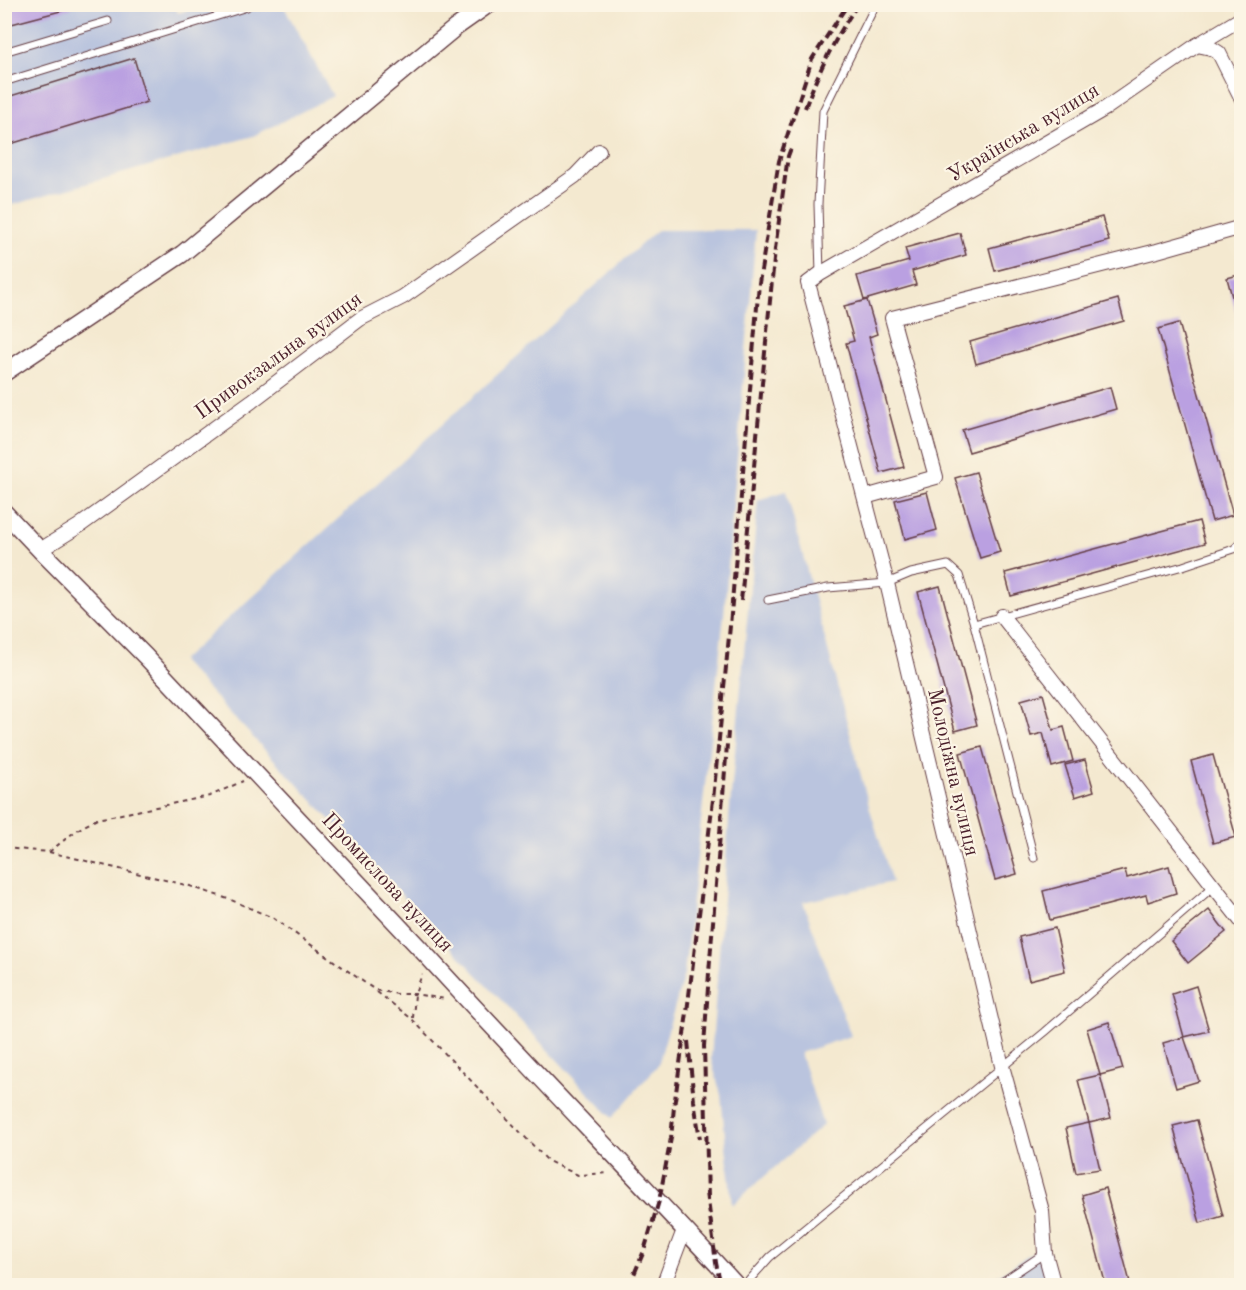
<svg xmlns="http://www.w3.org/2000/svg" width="1246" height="1290" viewBox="0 0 1246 1290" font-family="'Old Standard TT',serif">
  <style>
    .industrial { fill: #bac4de }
    .building { fill: #baa0e1 }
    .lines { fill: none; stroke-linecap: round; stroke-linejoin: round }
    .service-casing { stroke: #643d44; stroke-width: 9 }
    .minor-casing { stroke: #643d44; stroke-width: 16 }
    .tertiary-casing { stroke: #643d44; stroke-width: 19 }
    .path { stroke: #643d44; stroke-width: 2; stroke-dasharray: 4.5 4.5; stroke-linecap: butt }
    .service { stroke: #fff; stroke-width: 7 }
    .minor { stroke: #fff; stroke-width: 14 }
    .tertiary { stroke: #fff; stroke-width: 16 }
    .rail { stroke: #4a1f2b; stroke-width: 4; stroke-dasharray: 9 4.5; stroke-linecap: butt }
    .labels { text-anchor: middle; stroke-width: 4.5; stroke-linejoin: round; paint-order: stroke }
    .street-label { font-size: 21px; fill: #4a1f2b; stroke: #fcf5e5 }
  </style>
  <rect width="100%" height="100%" fill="#fcf5e5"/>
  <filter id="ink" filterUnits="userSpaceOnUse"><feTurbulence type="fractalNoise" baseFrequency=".0167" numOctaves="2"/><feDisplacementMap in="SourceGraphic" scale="12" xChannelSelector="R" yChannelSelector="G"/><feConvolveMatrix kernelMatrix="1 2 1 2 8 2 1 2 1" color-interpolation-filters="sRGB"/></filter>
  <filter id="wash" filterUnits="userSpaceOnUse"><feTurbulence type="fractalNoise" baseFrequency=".008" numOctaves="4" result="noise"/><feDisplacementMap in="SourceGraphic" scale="24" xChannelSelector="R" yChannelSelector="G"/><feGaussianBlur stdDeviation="1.35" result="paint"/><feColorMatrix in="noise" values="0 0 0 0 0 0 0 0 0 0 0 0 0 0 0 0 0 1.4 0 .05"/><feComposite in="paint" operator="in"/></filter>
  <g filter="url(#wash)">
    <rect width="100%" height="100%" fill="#f4e9d0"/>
    <g class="industrial">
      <path d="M 5,5 L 175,5 L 178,13 L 203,5 L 283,5 L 333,96 L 253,136 L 5,207 Z"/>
      <path d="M 657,230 L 756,230 L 724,615 L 684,974 L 658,1065 L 612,1118 L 181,661 Z"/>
      <path d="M 786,491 L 869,806 L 892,882 L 803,902 L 851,1036 L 800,1053 L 823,1125 L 732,1205 L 721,1095 L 711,1059 L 730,807 L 758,500 Z"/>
      <path d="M 1039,1249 L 1049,1285 L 983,1285 Z"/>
    </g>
    <g id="blocks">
      <g class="building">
        <path d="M 4,4 L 71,4 L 72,8 L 4,26 Z"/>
        <path d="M 134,58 L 147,102 L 4,146 L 4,98 Z"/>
        <path d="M 1102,217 L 1109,241 L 995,271 L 989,248 Z"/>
        <path d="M 960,233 L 966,255 L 912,271 L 916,285 L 864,300 L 857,276 L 909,261 L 905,248 Z"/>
        <path d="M 1242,274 L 1242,319 L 1238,319 L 1227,278 Z"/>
        <path d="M 1118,299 L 1124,321 L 976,364 L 970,342 Z"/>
        <path d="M 867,300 L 877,334 L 869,337 L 904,467 L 881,473 L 846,343 L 854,341 L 844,306 Z"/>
        <path d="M 1179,323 L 1233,515 L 1212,521 L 1158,329 Z"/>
        <path d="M 1110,387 L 1116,409 L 969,452 L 962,430 Z"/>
        <path d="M 976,472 L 1000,552 L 980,558 L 955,478 Z"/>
        <path d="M 927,492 L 937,530 L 905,539 L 895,500 Z"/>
        <path d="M 1199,521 L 1205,543 L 1011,596 L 1005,573 Z"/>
        <path d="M 940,586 L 977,725 L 955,731 L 918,592 Z"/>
        <path d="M 1043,694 L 1053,730 L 1064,727 L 1073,761 L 1052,767 L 1043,733 L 1031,736 L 1021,700 Z"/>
        <path d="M 982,747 L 1017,874 L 995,880 L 960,753 Z"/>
        <path d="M 1213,755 L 1236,837 L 1213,843 L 1191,761 Z"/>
        <path d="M 1085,760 L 1094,791 L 1075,797 L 1065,765 Z"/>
        <path d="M 1169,866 L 1176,893 L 1148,902 L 1146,895 L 1050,920 L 1043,891 L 1125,870 L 1127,878 Z"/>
        <path d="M 1209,910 L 1226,932 L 1188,963 L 1171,941 Z"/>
        <path d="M 1055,928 L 1065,971 L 1029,980 L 1019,937 Z"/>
        <path d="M 1196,986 L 1209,1031 L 1184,1037 L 1172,994 Z"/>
        <path d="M 1109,1022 L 1123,1069 L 1100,1075 L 1087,1029 Z"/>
        <path d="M 1184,1037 L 1199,1081 L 1176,1088 L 1163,1043 Z"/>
        <path d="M 1100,1075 L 1111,1118 L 1089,1123 L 1078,1080 Z"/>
        <path d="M 1197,1120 L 1223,1216 L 1200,1223 L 1173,1126 Z"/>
        <path d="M 1089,1123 L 1100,1169 L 1076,1173 L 1066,1128 Z"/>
        <path d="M 1105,1188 L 1131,1286 L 1106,1286 L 1082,1195 Z"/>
      </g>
    </g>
  </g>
  <g filter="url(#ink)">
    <use href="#blocks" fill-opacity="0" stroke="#643d44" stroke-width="1.5"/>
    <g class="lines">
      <defs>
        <g id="service">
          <path d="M 4,52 L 108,21"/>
          <path d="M 4,82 L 247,7"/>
          <path d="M 820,274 L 818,204 L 823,111 L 876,4"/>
          <path d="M 768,600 L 828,588 L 887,583 L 911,573 L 948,565 L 959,575 L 974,624 L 1034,858"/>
          <path d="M 974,624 L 1183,566 L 1234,549 L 1242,542"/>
          <path d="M 744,1286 L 770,1257 L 1045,1032 L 1214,886"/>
          <path d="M 996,1286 L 1045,1253"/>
        </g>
        <g id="minor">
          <path d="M 1197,45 L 1211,48 L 1219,53 L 1242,99"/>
          <path d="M 865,497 L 936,477 L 892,318 L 1157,251 L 1242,227"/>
          <path d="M 40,550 L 79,526 L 252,401 L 360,319 L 403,297 L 575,176 L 599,151"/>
          <path d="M 1002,616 L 1242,922"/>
          <path d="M 663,1286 L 684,1230"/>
          <path d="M 1054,1286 L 1045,1253 L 1042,1211 L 1002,1066 L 887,583 L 808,283 L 820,274 L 1106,108 L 1197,45 L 1242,18"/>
        </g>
        <g id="tertiary">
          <path d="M 4,373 L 182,254 L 455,28 L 489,4"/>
          <path d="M 4,512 L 40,550 L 146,657 L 428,957 C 529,1068 635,1175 737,1286"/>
        </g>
      </defs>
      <use href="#service" class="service-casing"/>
      <use href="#minor" class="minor-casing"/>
      <use href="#tertiary" class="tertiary-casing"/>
      <g class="path">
        <path d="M 4,848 L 49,852 L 190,886 L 231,900 L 273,918 L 375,990 L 397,994 L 415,994 L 445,999"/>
        <path d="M 49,852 L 77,830 L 97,819 L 210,796 L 243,781"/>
        <path d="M 377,992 L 412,1019 L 548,1161 L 578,1175 L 610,1173"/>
        <path d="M 413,1018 L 415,994 L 422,974"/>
      </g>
      <use href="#service" class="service"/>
      <use href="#minor" class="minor"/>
      <use href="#tertiary" class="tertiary"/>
      <g class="rail">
        <path d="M 805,108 C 818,72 836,36 858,4"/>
        <path d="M 741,601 L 775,249 L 788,156 L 791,148"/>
        <path d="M 688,1041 L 694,1101 L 700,1139"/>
        <path d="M 707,1192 L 716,1263 L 721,1286"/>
        <path d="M 708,1198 L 704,1046 L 709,973 L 728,732"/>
        <path d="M 629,1286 L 644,1251 L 659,1201 L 671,1138 L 674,1107 L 686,1020 L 713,800 L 730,626 L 759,283 L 779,161 L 812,59 L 848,4"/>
      </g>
    </g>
  </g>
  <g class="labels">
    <g class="street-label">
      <text transform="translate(1023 132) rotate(-31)" y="7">Українська вулиця</text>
      <text transform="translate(278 355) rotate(-36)" y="7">Привокзальна вулиця</text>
      <text transform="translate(954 772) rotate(77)" y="7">Молодіжна вулиця</text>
      <text transform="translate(388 882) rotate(47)" y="7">Промислова вулиця</text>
    </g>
  </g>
  <rect width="1246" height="1290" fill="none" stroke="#fcf5e5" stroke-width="24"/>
</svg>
